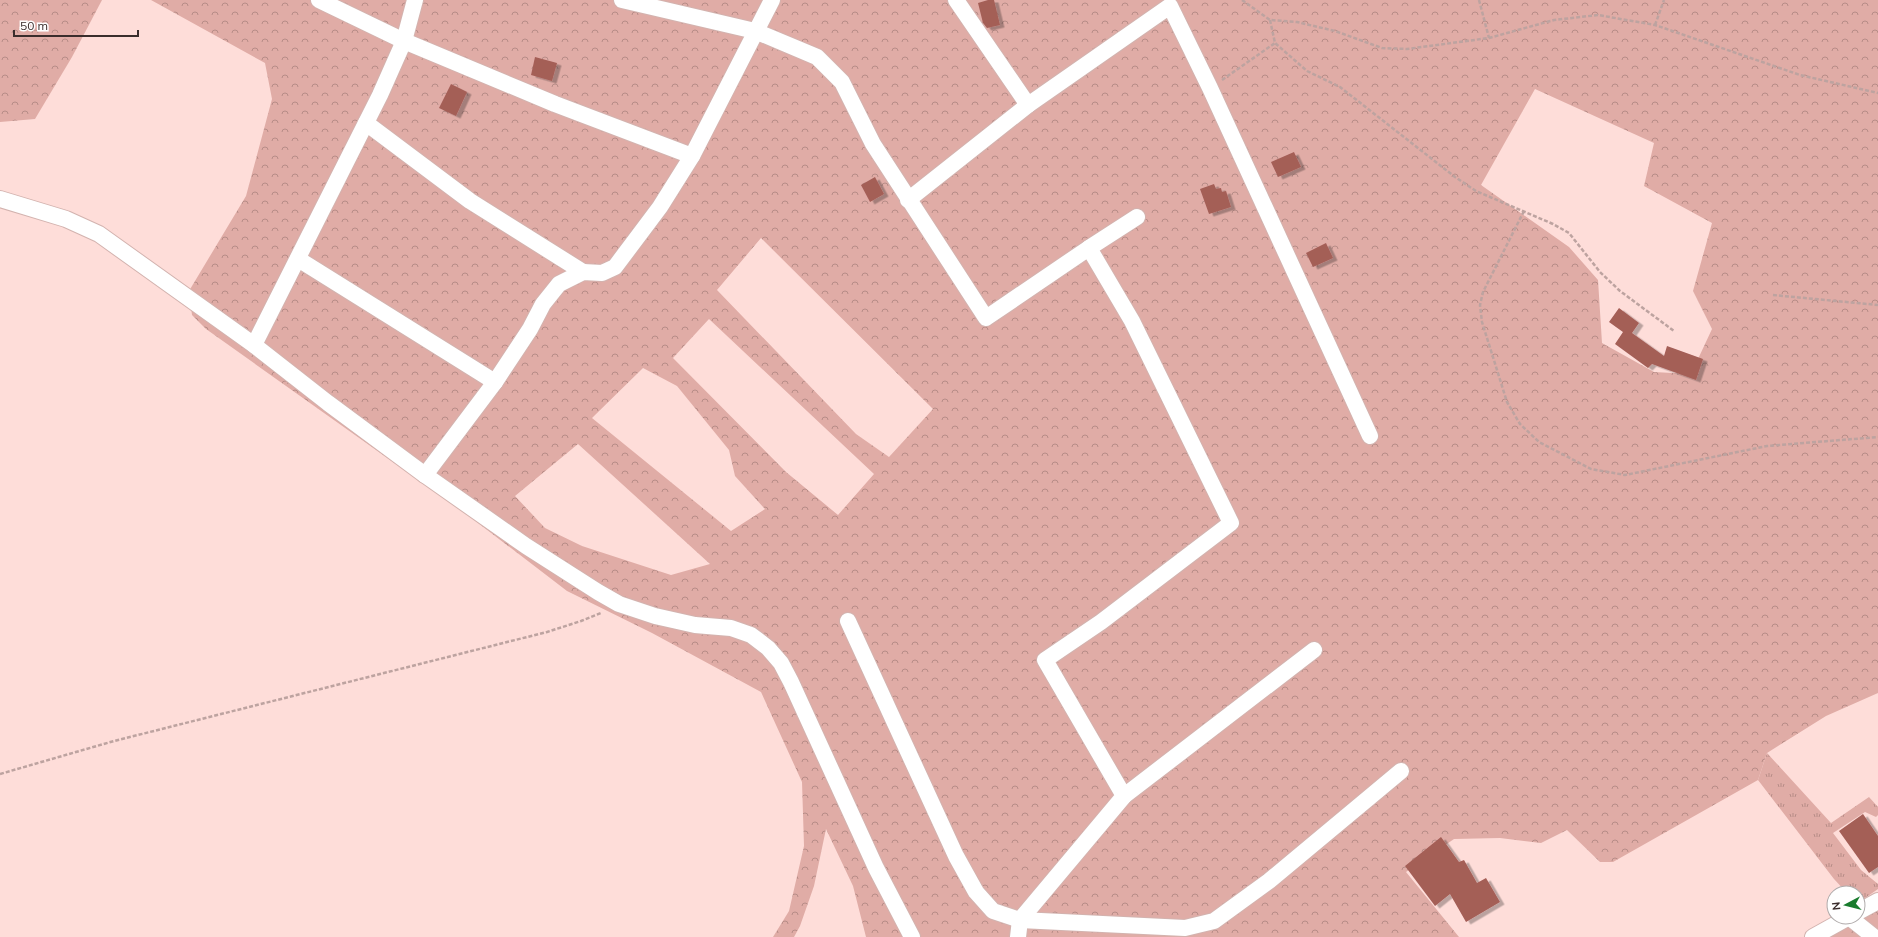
<svg xmlns="http://www.w3.org/2000/svg" width="1878" height="937" viewBox="0 0 1878 937" font-family="Mulish,sans-serif">
  <style>
    .grass { fill: url(#grass-tufts) }
    .forest { fill: url(#forest-crowns); fill-rule: evenodd }
    .building { fill: #a45e57; filter: url(#shadow) }
    .lines { fill: none; stroke-linecap: round; stroke-linejoin: round }
    .minor-casing { stroke: #d3b3af; stroke-width: 18 }
    .path { stroke: #bda3a0; stroke-width: 2.5; stroke-dasharray: 4 2; stroke-linecap: butt }
    .minor { stroke: #fff; stroke-width: 16 }
  </style>
  <defs>
    <pattern id="grass-tufts" width="24" height="20" patternUnits="userSpaceOnUse"><rect width="24" height="20" fill="#e0aca6"/><path d="M3 7l-1-3M5 7V3M7 7l1-3M15 17l-1-3M17 17v-4M19 17l1-3" fill="none" stroke="#b78c87"/></pattern>
    <pattern id="forest-crowns" width="20" height="18" patternUnits="userSpaceOnUse"><rect width="20" height="18" fill="#e0aca6"/><path d="M2 6a3 3 0 1 1 6 0M12 15a3 3 0 1 1 6 0" fill="none" stroke="#b78c87"/></pattern>
    <filter id="shadow"><feDropShadow dx="4.5" dy="2.5" stdDeviation="0" flood-color="#0004"/></filter>
  </defs>
  <rect width="100%" height="100%" fill="#feddd9"/>
  <path class="grass" d="M 1767,753 L 1831,823 L 1869,797 L 1878,807 L 1878,815 L 1876,817 L 1865,812 L 1833,833 L 1861,870 L 1878,884 L 1878,889 L 1858,903 L 1858,893 L 1847,893 L 1834,879 L 1758,780 Z"/>
  <g class="forest">
    <path d="M 0,0 L 102,0 L 72,57 L 35,119 L 0,122 Z"/>
    <path d="M 151,0 L 1878,0 L 1878,693 L 1826,716 L 1767,753 L 1758,780 L 1613,862 L 1600,862 L 1567,830 L 1541,843 L 1500,838 L 1454,839 L 1406,872 L 1459,937 L 866,937 L 853,886 L 826,829 L 814,886 L 800,926 L 794,937 L 773,937 L 789,911 L 804,846 L 802,782 L 761,692 L 652,633 L 567,591 L 469,516 L 206,329 L 192,315 L 189,291 L 246,196 L 272,99 L 265,63 ZM 1535,89 L 1654,143 L 1644,186 L 1712,223 L 1693,291 L 1712,329 L 1691,374 L 1654,372 L 1602,343 L 1598,280 L 1569,247 L 1481,185 ZM 761,238 L 933,409 L 889,457 L 856,434 L 717,290 ZM 709,319 L 874,474 L 838,515 L 786,472 L 673,358 ZM 643,368 L 677,386 L 729,450 L 735,476 L 765,509 L 731,531 L 592,418 ZM 578,444 L 710,564 L 671,575 L 582,546 L 545,528 L 515,496 Z"/>
    <path d="M 1878,906 L 1878,937 L 1829,937 Z"/>
  </g>
  <g class="building">
    <path d="M 988,0 L 994,0 L 1000,25 L 987,28 L 983,23 L 978,3 Z"/>
    <path d="M 535,57 L 557,63 L 552,81 L 531,75 Z"/>
    <path d="M 451,84 L 467,92 L 456,116 L 439,108 Z"/>
    <path d="M 1294,152 L 1301,167 L 1278,177 L 1271,162 Z"/>
    <path d="M 875,177 L 884,194 L 870,202 L 861,185 Z"/>
    <path d="M 1214,184 L 1216,189 L 1221,188 L 1222,192 L 1226,191 L 1231,207 L 1209,214 L 1200,189 Z"/>
    <path d="M 1326,243 L 1333,258 L 1313,267 L 1306,253 Z"/>
    <path d="M 1619,308 L 1639,323 L 1632,333 L 1664,356 L 1667,346 L 1703,359 L 1696,380 L 1652,364 L 1648,368 L 1615,344 L 1623,332 L 1609,322 Z"/>
    <path d="M 1863,814 L 1878,836 L 1878,867 L 1869,873 L 1839,831 Z"/>
    <path d="M 1441,837 L 1459,862 L 1464,860 L 1477,883 L 1486,878 L 1500,902 L 1466,922 L 1450,894 L 1435,906 L 1405,866 Z"/>
  </g>
  <g class="lines">
    <defs>
      <g id="minor">
        <path d="M 319,0 L 404,41 L 555,104 L 692,156"/>
        <path d="M 622,0 L 755,31 L 817,57 L 842,82 L 873,144 L 986,318 L 1089,248 L 1132,321 L 1231,523 L 1101,622 L 1045,660 L 1124,796 L 1020,920 L 1018,937"/>
        <path d="M 1028,105 L 1170,6 L 1210,88 L 1370,436"/>
        <path d="M 366,123 L 470,201 L 583,272"/>
        <path d="M 0,199 L 66,219 L 99,234 L 254,345 L 328,403 L 425,475 L 526,546 L 598,592 L 619,604 L 655,616 L 695,625 L 731,628 L 751,635 L 768,648 L 781,663 L 791,682 L 876,868 L 912,937"/>
        <path d="M 908,200 L 1028,105 L 956,0"/>
        <path d="M 1089,248 L 1137,217"/>
        <path d="M 298,259 L 495,382"/>
        <path d="M 254,345 L 380,95 L 404,41 L 415,0"/>
        <path d="M 425,475 L 495,382 L 530,329 L 543,304 L 559,284 L 583,272 L 602,273 L 615,267 L 660,207 L 692,156 L 772,0"/>
        <path d="M 848,621 L 956,856 L 976,892 L 993,911 L 1020,920 L 1185,928 L 1214,921 L 1269,881 L 1401,771"/>
        <path d="M 1124,796 L 1314,650"/>
        <path d="M 1858,912 L 1878,901"/>
        <path d="M 1849,917 L 1874,937"/>
        <path d="M 1813,937 L 1849,917"/>
      </g>
    </defs>
    <use href="#minor" class="minor-casing"/>
    <g class="path">
      <path d="M 1242,0 L 1270,20 L 1297,22 L 1335,31 L 1382,48 L 1407,49 L 1489,38 L 1554,20 L 1598,15 L 1655,25 L 1800,75 L 1878,93"/>
      <path d="M 1479,0 L 1489,38"/>
      <path d="M 1270,20 L 1275,43 L 1307,71 L 1340,87 L 1455,177 L 1476,191 L 1553,224 L 1569,233 L 1600,272 L 1620,291 L 1674,331"/>
      <path d="M 1655,25 L 1664,0"/>
      <path d="M 1222,80 L 1275,43"/>
      <path d="M 1524,211 L 1483,292 L 1480,305 L 1482,322 L 1507,402 L 1520,424 L 1539,442 L 1591,469 L 1625,475 L 1767,446 L 1878,437"/>
      <path d="M 1773,295 L 1878,305"/>
      <path d="M 0,774 L 114,741 L 547,632 L 581,621 L 601,613"/>
    </g>
    <use href="#minor" class="minor"/>
  </g>
  <g transform="translate(1846 905) rotate(263)"><circle r="19" fill="#ffffff" stroke="#b0abab"/>
  <path d="M0-3L7 15L0 10L-7 15Z" fill="#197c2e"/>
  <text y="-6" font-size="11" font-weight="bold" text-anchor="middle" fill="#3a2d2c">N</text>
  </g>
  <path d="M14 30v6h124v-6" fill="none" stroke="#3a2d2c" stroke-width="2"/>
  <text x="20" y="30" font-size="12" fill="#3a2d2c" stroke="#ffffff" stroke-width="3" paint-order="stroke">50 m</text>
</svg>
